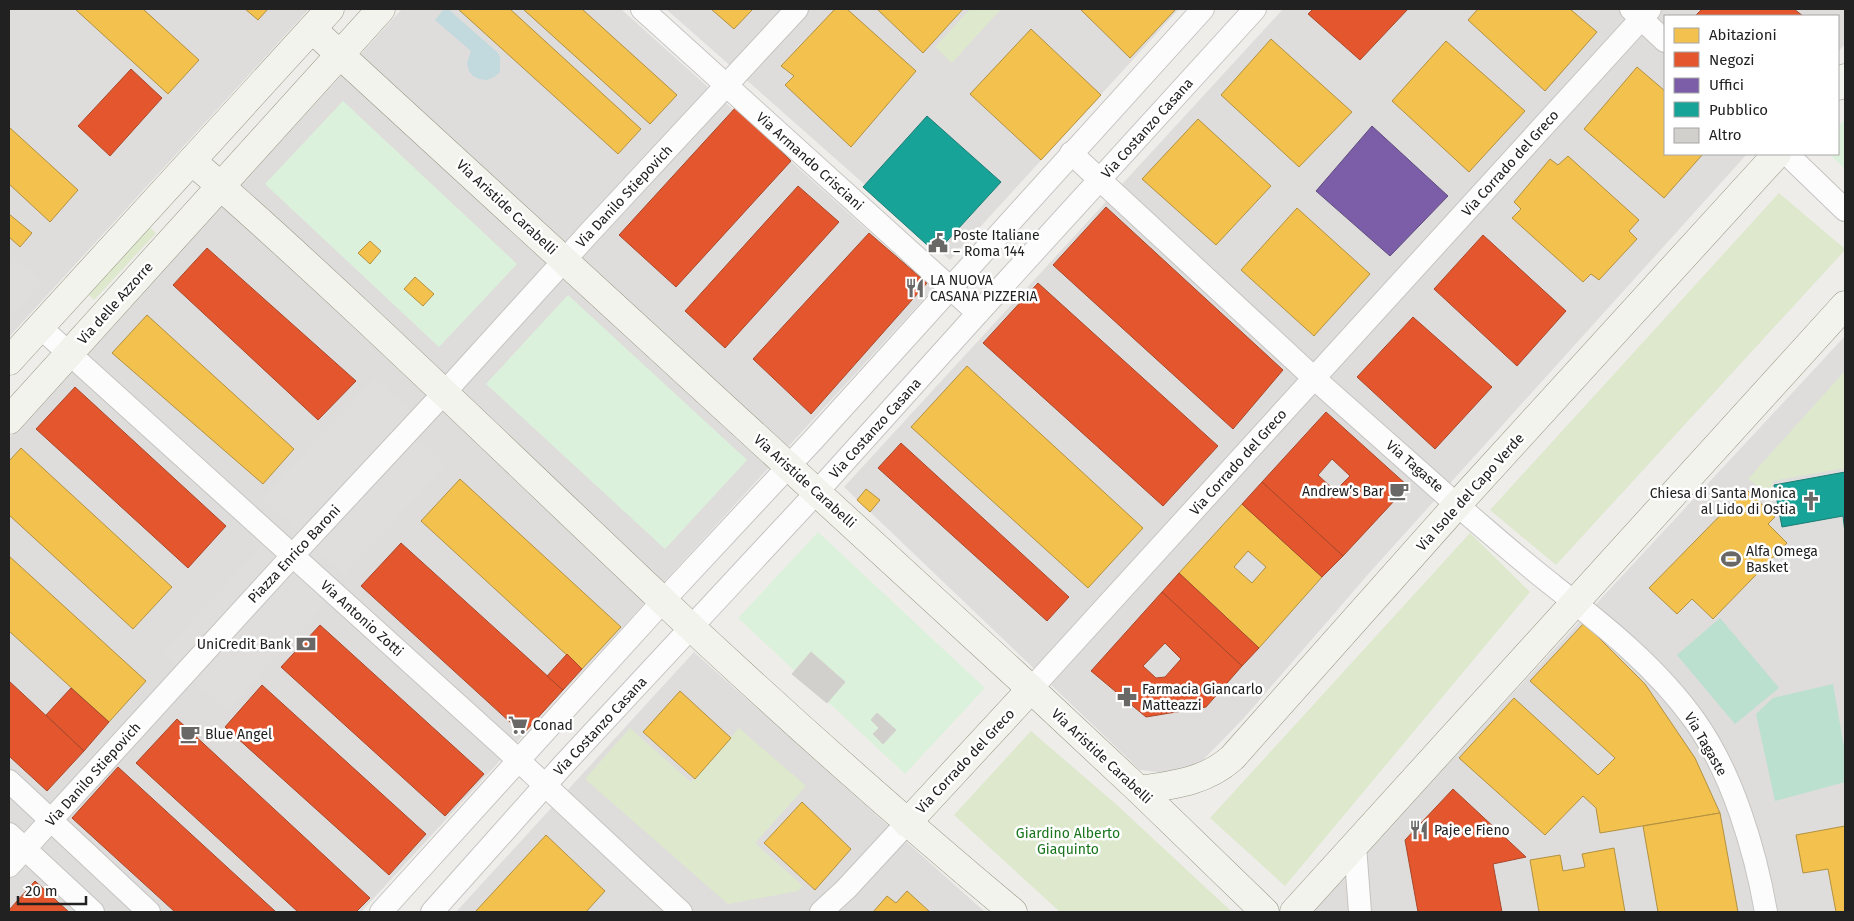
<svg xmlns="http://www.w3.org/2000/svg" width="1854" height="921" viewBox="0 0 1854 921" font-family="'Fira Sans',sans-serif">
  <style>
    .residential { fill: #dedddb }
    .grass { fill: #dde8cd }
    .park { fill: #dcf1db }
    .pitch { fill: #bbe0cf }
    .parking { fill: #dfdedd }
    .water { fill: #c2d9de }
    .homes { fill: #f2c14e; stroke: #b39140; fill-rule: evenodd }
    .shops { fill: #e4572e; stroke: #aa472a; fill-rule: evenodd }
    .offices { fill: #7b5ea7; stroke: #604c7f }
    .public { fill: #17a398; stroke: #1a7c74 }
    .building { fill: #d2d0cd; stroke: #d2cfcc }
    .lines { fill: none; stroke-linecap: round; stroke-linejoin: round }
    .street-casing { stroke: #c5c4c2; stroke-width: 24 }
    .secondary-casing { stroke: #969784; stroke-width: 29 }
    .street { stroke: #fdfcfc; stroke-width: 22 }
    .secondary { stroke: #f3f3ed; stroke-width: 28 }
    .labels { text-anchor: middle; stroke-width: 5; stroke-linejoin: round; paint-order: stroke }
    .street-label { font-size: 14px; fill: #212121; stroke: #fff }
    .poi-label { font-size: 14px; fill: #212121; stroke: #fff; text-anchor: start }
    .park-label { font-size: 14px; fill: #19751d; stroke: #fff }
  </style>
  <rect width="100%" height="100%" fill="#efedea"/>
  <g class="residential">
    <path d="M 9,9 L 309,9 L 9,337 Z"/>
    <path d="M 402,9 L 621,9 L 933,289 L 361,912 L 9,912 L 9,438 Z"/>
    <path d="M 666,9 L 1179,9 L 950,260 Z"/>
    <path d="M 1283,9 L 1845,9 L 1845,44 L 1838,52 L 1838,16 L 1665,16 L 1665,154 L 1747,154 L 1371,571 L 1243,719 L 1201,762 L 1167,773 L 1140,770 L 844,487 Z"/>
    <path d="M 1845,336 L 1845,912 L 1310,912 Z"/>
    <path d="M 694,652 L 985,912 L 456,912 Z"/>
  </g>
  <g class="grass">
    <path d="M 970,9 L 1001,9 L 952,63 L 935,47 Z"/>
    <path d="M 1779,193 L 1845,249 L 1845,250 L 1556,565 L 1490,510 Z"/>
    <path d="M 147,225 L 156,233 L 94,300 L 86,292 Z"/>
    <path d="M 1845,371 L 1845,468 L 1773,481 L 1771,496 L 1748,479 Z"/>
    <path d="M 1470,533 L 1530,592 L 1285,886 L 1210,818 Z"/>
    <path d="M 630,728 L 691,782 L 739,728 L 806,786 L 755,843 L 803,886 L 798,891 L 728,904 L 585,779 Z"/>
    <path d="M 1031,731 L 1117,805 L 1232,912 L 1060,912 L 954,815 Z"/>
  </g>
  <g class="park">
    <path d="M 343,101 L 517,264 L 439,347 L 265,184 Z"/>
    <path d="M 1845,119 L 1845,169 L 1829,154 L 1838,154 L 1838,127 Z"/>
    <path d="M 568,295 L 747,460 L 665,549 L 486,384 Z"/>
    <path d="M 818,532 L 985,688 L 905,774 L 738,618 Z"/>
  </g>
  <g class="pitch">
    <path d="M 1720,618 L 1779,688 L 1735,724 L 1677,655 Z"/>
    <path d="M 1833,684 L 1845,753 L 1845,782 L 1775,801 L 1756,714 L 1773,698 Z"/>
  </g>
  <g class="parking">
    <path d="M 17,259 L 43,283 L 9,320 L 9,268 Z"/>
    <path d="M 374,377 L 416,415 L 304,537 L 262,499 Z"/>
    <path d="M 412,434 L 446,465 L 344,575 L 310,544 Z"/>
    <path d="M 267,540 L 284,555 L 179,669 L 163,653 Z"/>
    <path d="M 294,570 L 328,601 L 226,711 L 192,680 Z"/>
  </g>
  <path class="water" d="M 444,9 L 448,9 L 498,53 L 500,58 L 500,72 L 494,77 L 487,80 L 479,79 L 473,76 L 469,71 L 467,63 L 471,51 L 435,20 Z"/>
  <g class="homes">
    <path d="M 75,9 L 143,9 L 199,60 L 168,94 Z"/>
    <path d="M 245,9 L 268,9 L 258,20 Z"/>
    <path d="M 458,9 L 510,9 L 641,129 L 618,154 Z"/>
    <path d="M 523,9 L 582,9 L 677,95 L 650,124 Z"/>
    <path d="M 711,9 L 753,9 L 734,29 Z"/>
    <path d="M 835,9 L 847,9 L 916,71 L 851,147 L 785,85 L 794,76 L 781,66 Z"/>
    <path d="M 877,9 L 963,9 L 923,53 Z"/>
    <path d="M 1080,9 L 1176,9 L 1130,58 Z"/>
    <path d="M 1478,9 L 1570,9 L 1597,32 L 1545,91 L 1468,20 Z"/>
    <path d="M 1031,29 L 1101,95 L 1041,160 L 970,94 Z"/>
    <path d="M 1271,39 L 1352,112 L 1299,167 L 1221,95 Z"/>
    <path d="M 1446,41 L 1525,111 L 1469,172 L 1392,101 Z"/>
    <path d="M 1637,67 L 1665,91 L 1665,154 L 1703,154 L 1664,198 L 1584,129 Z"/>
    <path d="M 1198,119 L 1271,186 L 1216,245 L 1142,179 Z"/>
    <path d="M 9,127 L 78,190 L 50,222 L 9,184 Z"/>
    <path d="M 1568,156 L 1639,220 L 1629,231 L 1637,239 L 1599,280 L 1591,274 L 1583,282 L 1512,218 L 1521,209 L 1514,202 L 1550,159 L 1558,165 Z"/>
    <path d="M 1297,208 L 1370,274 L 1314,336 L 1241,270 Z"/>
    <path d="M 9,214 L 32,233 L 20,247 L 9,237 Z"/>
    <path d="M 370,241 L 381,251 L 370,264 L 358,253 Z"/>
    <path d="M 415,277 L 434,294 L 423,306 L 404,289 Z"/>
    <path d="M 147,315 L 294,449 L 263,484 L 112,353 Z"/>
    <path d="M 967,366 L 1143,528 L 1088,588 L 911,427 Z"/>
    <path d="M 21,448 L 172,587 L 133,629 L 9,515 L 9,461 Z"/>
    <path d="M 460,479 L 621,627 L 582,669 L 421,521 Z"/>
    <path d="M 866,489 L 880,500 L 870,512 L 857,500 Z"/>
    <path d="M 1746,489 L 1775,517 L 1768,524 L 1787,543 L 1713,619 L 1692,599 L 1677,614 L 1649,588 Z"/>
    <path d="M 1242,504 L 1322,577 L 1259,648 L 1179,573 ZM 1248,551 L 1266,567 L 1252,583 L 1234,567 Z"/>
    <path d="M 9,556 L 146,681 L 109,722 L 9,631 Z"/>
    <path d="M 1584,623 L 1645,684 L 1695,758 L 1720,813 L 1600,833 L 1596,808 L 1583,796 L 1545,835 L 1459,758 L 1514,698 L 1598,775 L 1615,758 L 1530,681 Z"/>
    <path d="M 680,691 L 731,738 L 695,779 L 643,732 Z"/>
    <path d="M 802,802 L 851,849 L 815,890 L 764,843 Z"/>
    <path d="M 1720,813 L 1738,912 L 1658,912 L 1643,826 Z"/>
    <path d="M 1845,826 L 1845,912 L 1836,912 L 1828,869 L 1803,873 L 1796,835 Z"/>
    <path d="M 546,835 L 605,891 L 586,912 L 475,912 Z"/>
    <path d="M 1614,848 L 1625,912 L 1539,912 L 1530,860 L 1560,855 L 1563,871 L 1585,867 L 1582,854 Z"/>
    <path d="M 907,891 L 930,912 L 873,912 L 887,896 L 896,903 Z"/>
  </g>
  <g class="shops">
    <path d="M 1313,9 L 1408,9 L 1360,60 L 1308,14 Z"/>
    <path d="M 1702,9 L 1794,9 L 1803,16 L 1695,16 Z"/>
    <path d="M 131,69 L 162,98 L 110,156 L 78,126 Z"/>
    <path d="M 736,107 L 791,161 L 676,287 L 619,235 Z"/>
    <path d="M 798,186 L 839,222 L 725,348 L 685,311 Z"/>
    <path d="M 1106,207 L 1283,370 L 1233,429 L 1053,265 Z"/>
    <path d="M 869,233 L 927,283 L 811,414 L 753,359 Z"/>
    <path d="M 1483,235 L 1566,311 L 1517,366 L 1434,289 Z"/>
    <path d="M 207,248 L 356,381 L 318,420 L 173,285 Z"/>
    <path d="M 1038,283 L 1218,446 L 1163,506 L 983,343 Z"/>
    <path d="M 1413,317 L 1492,387 L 1435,449 L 1357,377 Z"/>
    <path d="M 75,387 L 226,526 L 188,568 L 36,429 Z"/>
    <path d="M 1326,412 L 1408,486 L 1343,556 L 1262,482 ZM 1332,459 L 1350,476 L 1335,491 L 1318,475 Z"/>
    <path d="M 901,443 L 1069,597 L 1047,621 L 878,468 Z"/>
    <path d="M 1262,482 L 1343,556 L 1322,577 L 1242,504 Z"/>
    <path d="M 401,543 L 563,690 L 523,734 L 361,586 Z"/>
    <path d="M 1179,573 L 1259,648 L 1242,666 L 1162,592 Z"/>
    <path d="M 1162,592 L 1242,666 L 1206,707 L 1146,717 L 1091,671 ZM 1165,643 L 1181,659 L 1165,677 L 1156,678 L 1143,666 Z"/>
    <path d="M 320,625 L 484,774 L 445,816 L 281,667 Z"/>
    <path d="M 567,654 L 582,669 L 563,690 L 547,676 Z"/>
    <path d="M 9,681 L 84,751 L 47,791 L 9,756 Z"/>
    <path d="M 262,685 L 426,834 L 389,875 L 225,727 Z"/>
    <path d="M 71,688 L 109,722 L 84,751 L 46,715 Z"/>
    <path d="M 177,719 L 370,898 L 356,912 L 298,912 L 136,763 Z"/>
    <path d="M 118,767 L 276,912 L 175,912 L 72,818 Z"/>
    <path d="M 1453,789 L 1526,857 L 1493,864 L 1502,912 L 1418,912 L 1405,840 Z"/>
    <path d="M 35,881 L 69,912 L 9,912 L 9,910 Z"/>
  </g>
  <path class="offices" d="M 1372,126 L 1448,196 L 1390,256 L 1316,191 Z"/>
  <g class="public">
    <path d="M 927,116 L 1001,182 L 936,253 L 863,187 Z"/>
    <path d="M 1845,472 L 1845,533 L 1843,516 L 1782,527 L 1774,485 Z"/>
  </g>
  <g class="building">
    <path d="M 811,652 L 845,682 L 827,703 L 792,674 Z"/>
    <path d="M 877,713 L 896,730 L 883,744 L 873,734 L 879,728 L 871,720 Z"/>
  </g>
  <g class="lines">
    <defs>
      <g id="street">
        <path d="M 642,9 L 978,313"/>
        <path d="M 1631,9 L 1665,41"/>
        <path d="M 1071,153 C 1153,228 1233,304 1315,379 C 1362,421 1410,463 1457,505 C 1488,531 1518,558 1550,583 C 1602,624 1656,666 1695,721 C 1732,773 1755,849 1766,912"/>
        <path d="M 1787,154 L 1845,210"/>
        <path d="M 40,327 L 502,745 L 681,912"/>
        <path d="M 1031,689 L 1650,9"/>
        <path d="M 9,781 L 149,912"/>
        <path d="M 9,834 L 93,912"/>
        <path d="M 1355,846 L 1360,912"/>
        <path d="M 9,866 L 293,555 L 444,393 L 590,232 L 797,9"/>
        <path d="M 381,912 L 663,601 L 814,439 L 1203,9"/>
        <path d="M 432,912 L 565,763 L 817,492 L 978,313 L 1255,9"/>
        <path d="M 821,912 L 846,889 L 907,823"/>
      </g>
      <g id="secondary">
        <path d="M 312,29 L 1031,689 L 1139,790 L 1265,912"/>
        <path d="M 1838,86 L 1845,78"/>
        <path d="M 192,161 C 353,302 506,453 662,600 C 776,707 893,812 1013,912"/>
        <path d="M 9,361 L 330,9"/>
        <path d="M 9,420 L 381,9"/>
        <path d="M 1139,790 C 1173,785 1205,782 1232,758 L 1457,505 L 1777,154"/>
        <path d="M 907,823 L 1031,689"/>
        <path d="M 1294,912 L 1845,305"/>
      </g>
    </defs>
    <use href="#street" class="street-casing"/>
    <use href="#secondary" class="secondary-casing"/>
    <use href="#street" class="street"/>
    <use href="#secondary" class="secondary"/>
  </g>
  <defs>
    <symbol id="civic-bare" viewBox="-9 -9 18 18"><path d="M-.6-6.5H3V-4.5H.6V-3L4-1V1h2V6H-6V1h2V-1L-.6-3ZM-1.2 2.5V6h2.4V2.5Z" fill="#696867" stroke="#fff" stroke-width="2.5" paint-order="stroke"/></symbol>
    <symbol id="restaurant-bare" viewBox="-9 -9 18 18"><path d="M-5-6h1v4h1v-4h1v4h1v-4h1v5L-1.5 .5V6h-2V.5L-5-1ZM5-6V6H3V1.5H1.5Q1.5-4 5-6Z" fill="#696867" stroke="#fff" stroke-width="2.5" paint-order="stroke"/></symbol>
    <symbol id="cafe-bare" viewBox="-9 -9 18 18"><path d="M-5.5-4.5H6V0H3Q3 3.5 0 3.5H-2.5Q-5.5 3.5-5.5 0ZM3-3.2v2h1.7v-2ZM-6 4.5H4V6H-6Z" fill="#696867" stroke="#fff" stroke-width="2.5" paint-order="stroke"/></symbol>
    <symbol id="church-bare" viewBox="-9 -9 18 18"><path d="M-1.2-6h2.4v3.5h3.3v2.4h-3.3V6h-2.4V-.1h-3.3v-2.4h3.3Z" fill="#696867" stroke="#fff" stroke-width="2.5" paint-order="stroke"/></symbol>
    <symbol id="stadium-bare" viewBox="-9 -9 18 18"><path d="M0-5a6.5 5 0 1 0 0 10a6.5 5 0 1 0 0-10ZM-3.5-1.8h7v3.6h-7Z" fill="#696867" stroke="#fff" stroke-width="2.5" paint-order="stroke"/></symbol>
    <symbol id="bank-bare" viewBox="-9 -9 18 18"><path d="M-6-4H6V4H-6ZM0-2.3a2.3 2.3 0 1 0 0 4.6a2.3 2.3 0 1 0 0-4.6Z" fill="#696867" stroke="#fff" stroke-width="2.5" paint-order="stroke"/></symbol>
    <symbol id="pharmacy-bare" viewBox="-9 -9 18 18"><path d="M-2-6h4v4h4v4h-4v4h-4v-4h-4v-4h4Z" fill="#696867" stroke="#fff" stroke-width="2.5" paint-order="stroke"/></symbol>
    <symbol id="supermarket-bare" viewBox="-9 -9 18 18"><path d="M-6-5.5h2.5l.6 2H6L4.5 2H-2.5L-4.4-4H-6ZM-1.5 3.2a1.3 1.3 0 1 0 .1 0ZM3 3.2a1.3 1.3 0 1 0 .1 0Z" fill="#696867" stroke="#fff" stroke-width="2.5" paint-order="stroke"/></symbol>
  </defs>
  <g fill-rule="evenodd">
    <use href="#civic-bare" x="924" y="229" width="28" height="28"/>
    <use href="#restaurant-bare" x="901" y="274" width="28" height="28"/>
    <use href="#cafe-bare" x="1385" y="477" width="28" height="28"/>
    <use href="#church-bare" x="1797" y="487" width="28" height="28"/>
    <use href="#stadium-bare" x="1717" y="545" width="28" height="28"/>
    <use href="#bank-bare" x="292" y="630" width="28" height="28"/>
    <use href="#pharmacy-bare" x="1113" y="683" width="28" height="28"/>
    <use href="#supermarket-bare" x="504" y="711" width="28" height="28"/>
    <use href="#cafe-bare" x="176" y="720" width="28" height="28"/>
    <use href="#restaurant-bare" x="1405" y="816" width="28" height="28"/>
  </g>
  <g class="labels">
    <g class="street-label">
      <text transform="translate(1147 128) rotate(-48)" y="5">Via Costanzo Casana</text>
      <text transform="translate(810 161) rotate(42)" y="5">Via Armando Crisciani</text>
      <text transform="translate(1510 163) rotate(-48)" y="5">Via Corrado del Greco</text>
      <text transform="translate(624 196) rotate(-47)" y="5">Via Danilo Stiepovich</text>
      <text transform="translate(507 207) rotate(43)" y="5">Via Aristide Carabelli</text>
      <text transform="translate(115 303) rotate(-48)" y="5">Via delle Azzorre</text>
      <text transform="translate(875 428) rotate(-48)" y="5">Via Costanzo Casana</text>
      <text transform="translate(1238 462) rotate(-48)" y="5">Via Corrado del Greco</text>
      <text transform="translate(1415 466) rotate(41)" y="5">Via Tagaste</text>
      <text transform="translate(805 481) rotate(42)" y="5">Via Aristide Carabelli</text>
      <text transform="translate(1470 492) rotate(-48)" y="5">Via Isole del Capo Verde</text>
      <text transform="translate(294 554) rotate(-47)" y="5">Piazza Enrico Baroni</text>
      <text transform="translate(362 618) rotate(42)" y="5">Via Antonio Zotti</text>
      <text transform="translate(600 726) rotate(-47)" y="5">Via Costanzo Casana</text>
      <text transform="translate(1706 744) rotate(60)" y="5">Via Tagaste</text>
      <text transform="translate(1102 756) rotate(43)" y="5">Via Aristide Carabelli</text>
      <text transform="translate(965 761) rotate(-47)" y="5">Via Corrado del Greco</text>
      <text transform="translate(93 774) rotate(-48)" y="5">Via Danilo Stiepovich</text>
    </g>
    <g class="poi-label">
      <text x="953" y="240">Poste Italiane<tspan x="953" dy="16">– Roma 144</tspan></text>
      <text x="930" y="285">LA NUOVA<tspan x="930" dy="16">CASANA PIZZERIA</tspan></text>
      <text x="1384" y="496" text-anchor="end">Andrew’s Bar</text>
      <text x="1796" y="498" text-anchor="end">Chiesa di Santa Monica<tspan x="1796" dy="16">al Lido di Ostia</tspan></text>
      <text x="1746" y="556">Alfa Omega<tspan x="1746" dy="16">Basket</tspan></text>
      <text x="291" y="649" text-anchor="end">UniCredit Bank</text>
      <text x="1142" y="694">Farmacia Giancarlo<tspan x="1142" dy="16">Matteazzi</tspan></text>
      <text x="533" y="730">Conad</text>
      <text x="205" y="739">Blue Angel</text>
      <text x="1434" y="835">Paje e Fieno</text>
    </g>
    <g class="park-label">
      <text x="1068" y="838">Giardino Alberto<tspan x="1068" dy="16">Giaquinto</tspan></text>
    </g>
  </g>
  <rect width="1854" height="921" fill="none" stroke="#212121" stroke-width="20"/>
  <rect x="1664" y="15" width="175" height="140" fill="#ffffff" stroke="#a6a6a6"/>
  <rect x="1674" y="28" width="25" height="15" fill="#f2c14e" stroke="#a6a6a6"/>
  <text x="1709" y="40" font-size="15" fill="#212121">Abitazioni</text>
  <rect x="1674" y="52" width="25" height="15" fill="#e4572e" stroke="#a6a6a6"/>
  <text x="1709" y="65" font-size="15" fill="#212121">Negozi</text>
  <rect x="1674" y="78" width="25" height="15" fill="#7b5ea7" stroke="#a6a6a6"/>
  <text x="1709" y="90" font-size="15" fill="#212121">Uffici</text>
  <rect x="1674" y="102" width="25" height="15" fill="#17a398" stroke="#a6a6a6"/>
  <text x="1709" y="115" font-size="15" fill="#212121">Pubblico</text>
  <rect x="1674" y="128" width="25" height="15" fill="#d2d0cd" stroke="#a6a6a6"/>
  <text x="1709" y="140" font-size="15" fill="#212121">Altro</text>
  <path d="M18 896v8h68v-8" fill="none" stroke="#212121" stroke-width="2.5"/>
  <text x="25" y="896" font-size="15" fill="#212121" stroke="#ffffff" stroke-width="4" paint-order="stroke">20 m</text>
</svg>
